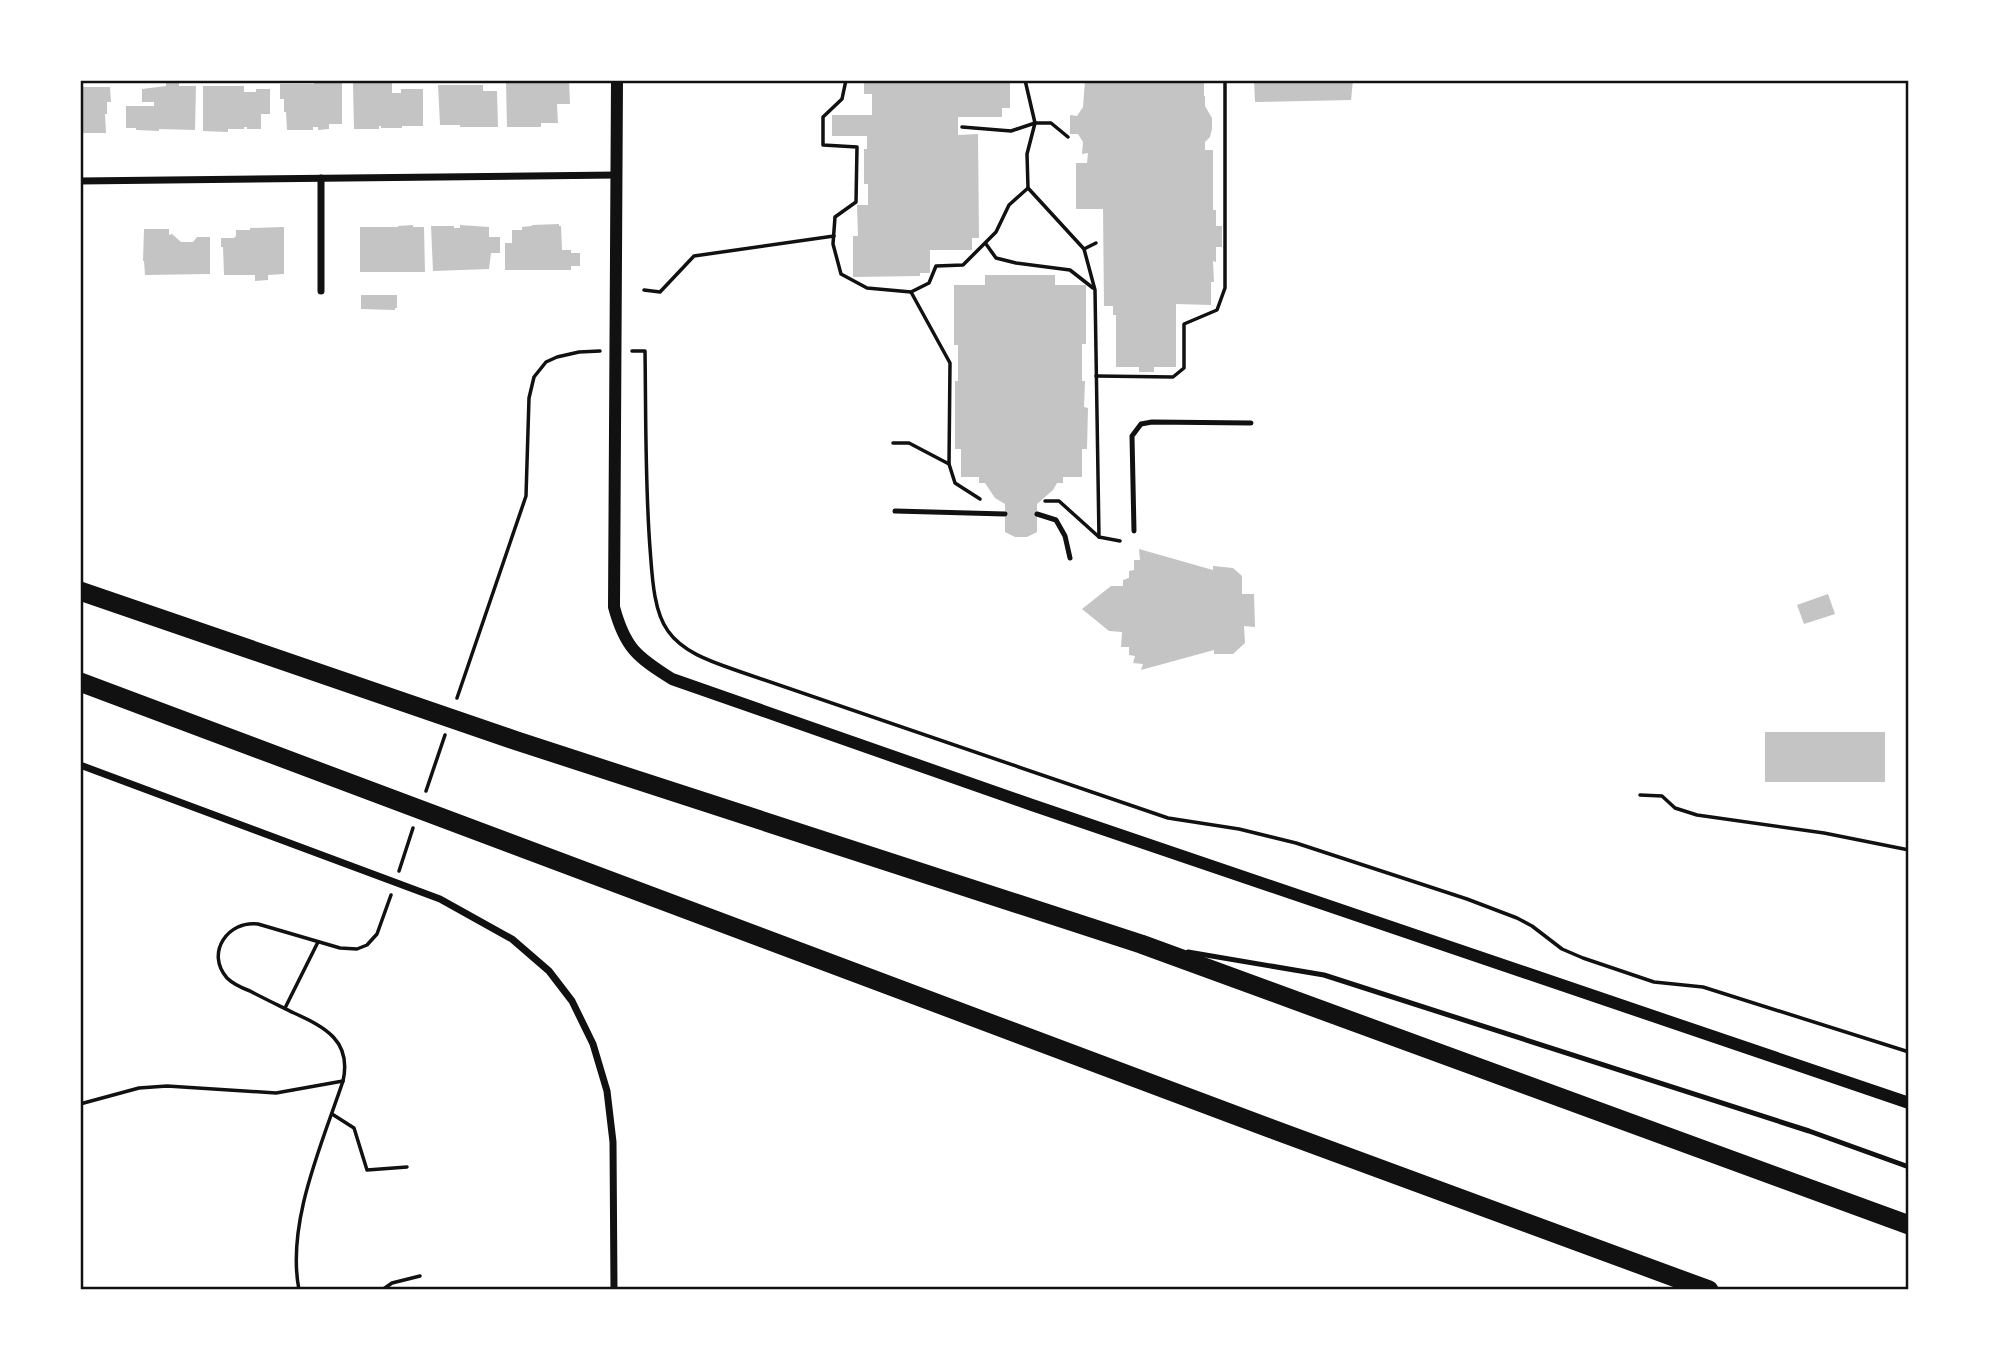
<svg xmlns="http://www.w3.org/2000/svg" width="1989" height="1370" viewBox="0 0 1989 1370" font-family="'Public Sans',sans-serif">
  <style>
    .building { fill: #c4c4c4 }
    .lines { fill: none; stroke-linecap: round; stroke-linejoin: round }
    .path { stroke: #111; stroke-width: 3.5 }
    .service { stroke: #111; stroke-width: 5 }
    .minor { stroke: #111; stroke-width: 7 }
    .tertiary { stroke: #111; stroke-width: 12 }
    .motorway { stroke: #111; stroke-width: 19 }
    .neatline { fill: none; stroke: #111; stroke-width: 2.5 }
  </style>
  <rect width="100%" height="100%" fill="#fff"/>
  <g class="building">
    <path d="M 314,80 L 330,80 L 330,83 L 342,83 L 342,124 L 329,124 L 329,129 L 318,130 L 318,127 L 313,127 L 313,130 L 287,130 L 286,112 L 284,112 L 284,99 L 280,99 L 280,84 L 314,84 Z"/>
    <path d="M 506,80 L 569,80 L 570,104 L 557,104 L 558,123 L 541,123 L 541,127 L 507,127 Z"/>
    <path d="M 864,80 L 1010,80 L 1010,108 L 1002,108 L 1002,117 L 958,117 L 958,135 L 978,134 L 979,238 L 972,238 L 972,250 L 930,250 L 930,273 L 920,273 L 920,276 L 853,277 L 853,236 L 858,236 L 857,205 L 868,205 L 868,184 L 864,184 L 864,149 L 867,149 L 867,136 L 832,136 L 832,115 L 872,115 L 872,94 L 864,94 Z"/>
    <path d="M 1085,80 L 1204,80 L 1204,96 L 1205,96 L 1205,106 L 1212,118 L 1212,129 L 1210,137 L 1205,142 L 1205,150 L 1213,150 L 1213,210 L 1216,210 L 1216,226 L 1222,226 L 1222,247 L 1216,247 L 1216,262 L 1213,261 L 1214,282 L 1211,282 L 1211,305 L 1176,304 L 1176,367 L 1154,367 L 1154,372 L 1139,372 L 1139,367 L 1116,367 L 1116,315 L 1113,315 L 1113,306 L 1104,306 L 1103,209 L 1076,209 L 1076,163 L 1087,163 L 1088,153 L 1082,154 L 1083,142 L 1078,134 L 1070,134 L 1070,115 L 1077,116 L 1083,107 Z"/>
    <path d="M 1254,80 L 1353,80 L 1351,100 L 1255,102 Z"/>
    <path d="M 166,81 L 179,82 L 179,86 L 196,86 L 195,130 L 159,129 L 159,131 L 136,130 L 136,128 L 126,128 L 126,106 L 154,106 L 154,102 L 142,102 L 142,89 L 166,86 Z"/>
    <path d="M 353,83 L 392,83 L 392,93 L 401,93 L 401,89 L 423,89 L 423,126 L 402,126 L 402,128 L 381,128 L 381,126 L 379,126 L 379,129 L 354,129 Z"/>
    <path d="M 438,85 L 483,85 L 483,91 L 497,91 L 498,127 L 460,127 L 460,125 L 440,125 Z"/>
    <path d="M 203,86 L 244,86 L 244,92 L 256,92 L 256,89 L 270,89 L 270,114 L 261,114 L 261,129 L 247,129 L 247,127 L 244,127 L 244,129 L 228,129 L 228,132 L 203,131 Z"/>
    <path d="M 80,87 L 110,87 L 111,102 L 107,102 L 107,114 L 105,114 L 106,133 L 80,133 Z"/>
    <path d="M 559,224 L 559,226 L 561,226 L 562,250 L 571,250 L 571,253 L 580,253 L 580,266 L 571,266 L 571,270 L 505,270 L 505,243 L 512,243 L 512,230 L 522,230 L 522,227 L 532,226 L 532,225 Z"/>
    <path d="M 413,225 L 413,227 L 424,227 L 425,272 L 360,272 L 360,227 L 398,227 L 398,226 Z"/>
    <path d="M 460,225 L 489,227 L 489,237 L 500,237 L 500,253 L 491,253 L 489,269 L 433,271 L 431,226 L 454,226 L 454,228 L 460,228 Z"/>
    <path d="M 284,227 L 284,274 L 268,275 L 268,280 L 255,281 L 255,275 L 224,275 L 223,247 L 221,247 L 221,238 L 234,238 L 236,236 L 236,230 L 250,230 L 250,228 Z"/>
    <path d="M 144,229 L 169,229 L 169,235 L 172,234 L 181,242 L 193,242 L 197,237 L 210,237 L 210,274 L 145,275 L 144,261 L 143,261 Z"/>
    <path d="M 985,275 L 1055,275 L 1055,285 L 1086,285 L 1086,344 L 1082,344 L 1082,381 L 1085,381 L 1084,407 L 1088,408 L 1087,449 L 1082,449 L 1082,477 L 1063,477 L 1063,483 L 1057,483 L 1053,490 L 1037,504 L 1037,532 L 1027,537 L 1015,537 L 1005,532 L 1005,504 L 995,498 L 985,483 L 979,483 L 979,477 L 961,477 L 961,449 L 955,449 L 955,381 L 958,381 L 958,345 L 954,345 L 954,285 L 985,285 Z"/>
    <path d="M 361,295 L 397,295 L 397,308 L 395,308 L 395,310 L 361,309 Z"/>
    <path d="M 1139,549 L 1213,570 L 1213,566 L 1233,568 L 1242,576 L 1242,594 L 1254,594 L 1255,627 L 1244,626 L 1245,643 L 1233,654 L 1214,654 L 1214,650 L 1141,670 L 1143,664 L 1133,663 L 1135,656 L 1129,655 L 1129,647 L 1121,647 L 1122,632 L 1109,631 L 1082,609 L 1111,586 L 1123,586 L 1123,580 L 1129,578 L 1129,571 L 1134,570 L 1134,560 L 1140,560 Z"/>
    <path d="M 1828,594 L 1835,614 L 1804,624 L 1797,605 Z"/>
    <rect x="1765" y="732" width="120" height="50"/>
  </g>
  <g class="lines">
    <g class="path">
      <path d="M 846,80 L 842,99 L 823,117 L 823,145 L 857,147 L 856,202 L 835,217 L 833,244 L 841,274 L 867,288 L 911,292 L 929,283 L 936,266 L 963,265 L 996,232 L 1009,205 L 1028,188 L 1027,154 L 1035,123 L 1025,80"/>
      <path d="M 962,127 L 1011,131 L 1035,123 L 1051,123 L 1068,137"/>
      <path d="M 1028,188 L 1084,249 L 1095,290 L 1099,537 L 1120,541"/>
      <path d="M 986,244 L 996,258 L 1016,263 L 1070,270 L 1093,288"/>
      <path d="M 1084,249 L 1096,243"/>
      <path d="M 644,290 L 660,292 L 694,256 L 834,236"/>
      <path d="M 911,292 L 950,363 L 949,464"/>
      <path d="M 632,351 L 645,351 C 646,417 645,482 650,548 C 652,573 653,611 668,631 C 684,654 716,663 741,672 L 1168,818 L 1239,829 L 1296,843 L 1467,899 L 1517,918 L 1532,926 L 1562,949 L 1583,958 L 1654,982 L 1703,987 L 1909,1052"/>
      <path d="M 1096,376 L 1173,377 L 1184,368 L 1184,324 L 1217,310 L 1225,288 L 1225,80"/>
      <path d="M 893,443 L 909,443 L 949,464 L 955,483 L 980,499"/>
      <path d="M 1045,501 L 1059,501 L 1099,537"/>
      <path d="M 457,698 L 526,496 L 529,398 L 534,377 L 546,362 L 557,357 L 579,352 L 600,351"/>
      <path d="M 426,791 L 445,735"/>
      <path d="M 1640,795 L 1662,796 L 1675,808 L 1697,815 L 1824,833 L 1909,850"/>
      <path d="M 399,871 L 413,828"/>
      <path d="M 285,1008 L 318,942"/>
      <path d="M 80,1104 L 139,1088 L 167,1086 L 276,1093 L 343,1081"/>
      <path d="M 332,1114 L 354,1128 L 367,1170 L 407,1167"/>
      <path d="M 299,1290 C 286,1223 322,1144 343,1081 C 352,1041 325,1027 294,1013 C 280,1006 265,999 250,991 C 242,988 233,984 227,978 C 205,953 228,920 258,924 L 340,948 L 357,949 L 367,945 L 377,934 L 391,895"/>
      <path d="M 382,1290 L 392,1283 L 420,1276"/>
    </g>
    <g class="service">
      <path d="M 895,511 L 1005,514"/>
      <path d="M 1037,514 L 1056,520 L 1065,536 L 1070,558"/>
      <path d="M 1134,531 L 1132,436 L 1141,424 L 1152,422 L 1251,423"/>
      <path d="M 1188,952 L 1324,975 L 1809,1131 L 1909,1167"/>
    </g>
    <g class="minor">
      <path d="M 80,181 L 617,175"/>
      <path d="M 321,291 L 321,178"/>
      <path d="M 80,765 L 440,899 L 512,939 L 549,971 L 572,1001 L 593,1044 L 607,1091 L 613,1142 L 614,1290"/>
    </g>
    <path class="tertiary" d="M 617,80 L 614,607 C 625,648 637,657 672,679 L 1032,805 L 1909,1103"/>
    <g class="motorway">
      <path d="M 80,591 L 517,741 L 1141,944 L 1909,1225"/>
      <path d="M 80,682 L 1272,1129 L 1709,1290"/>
    </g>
  </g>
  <rect width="1989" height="1370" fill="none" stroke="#ffffff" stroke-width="164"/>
  <rect x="82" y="82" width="1825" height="1206" class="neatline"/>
</svg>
